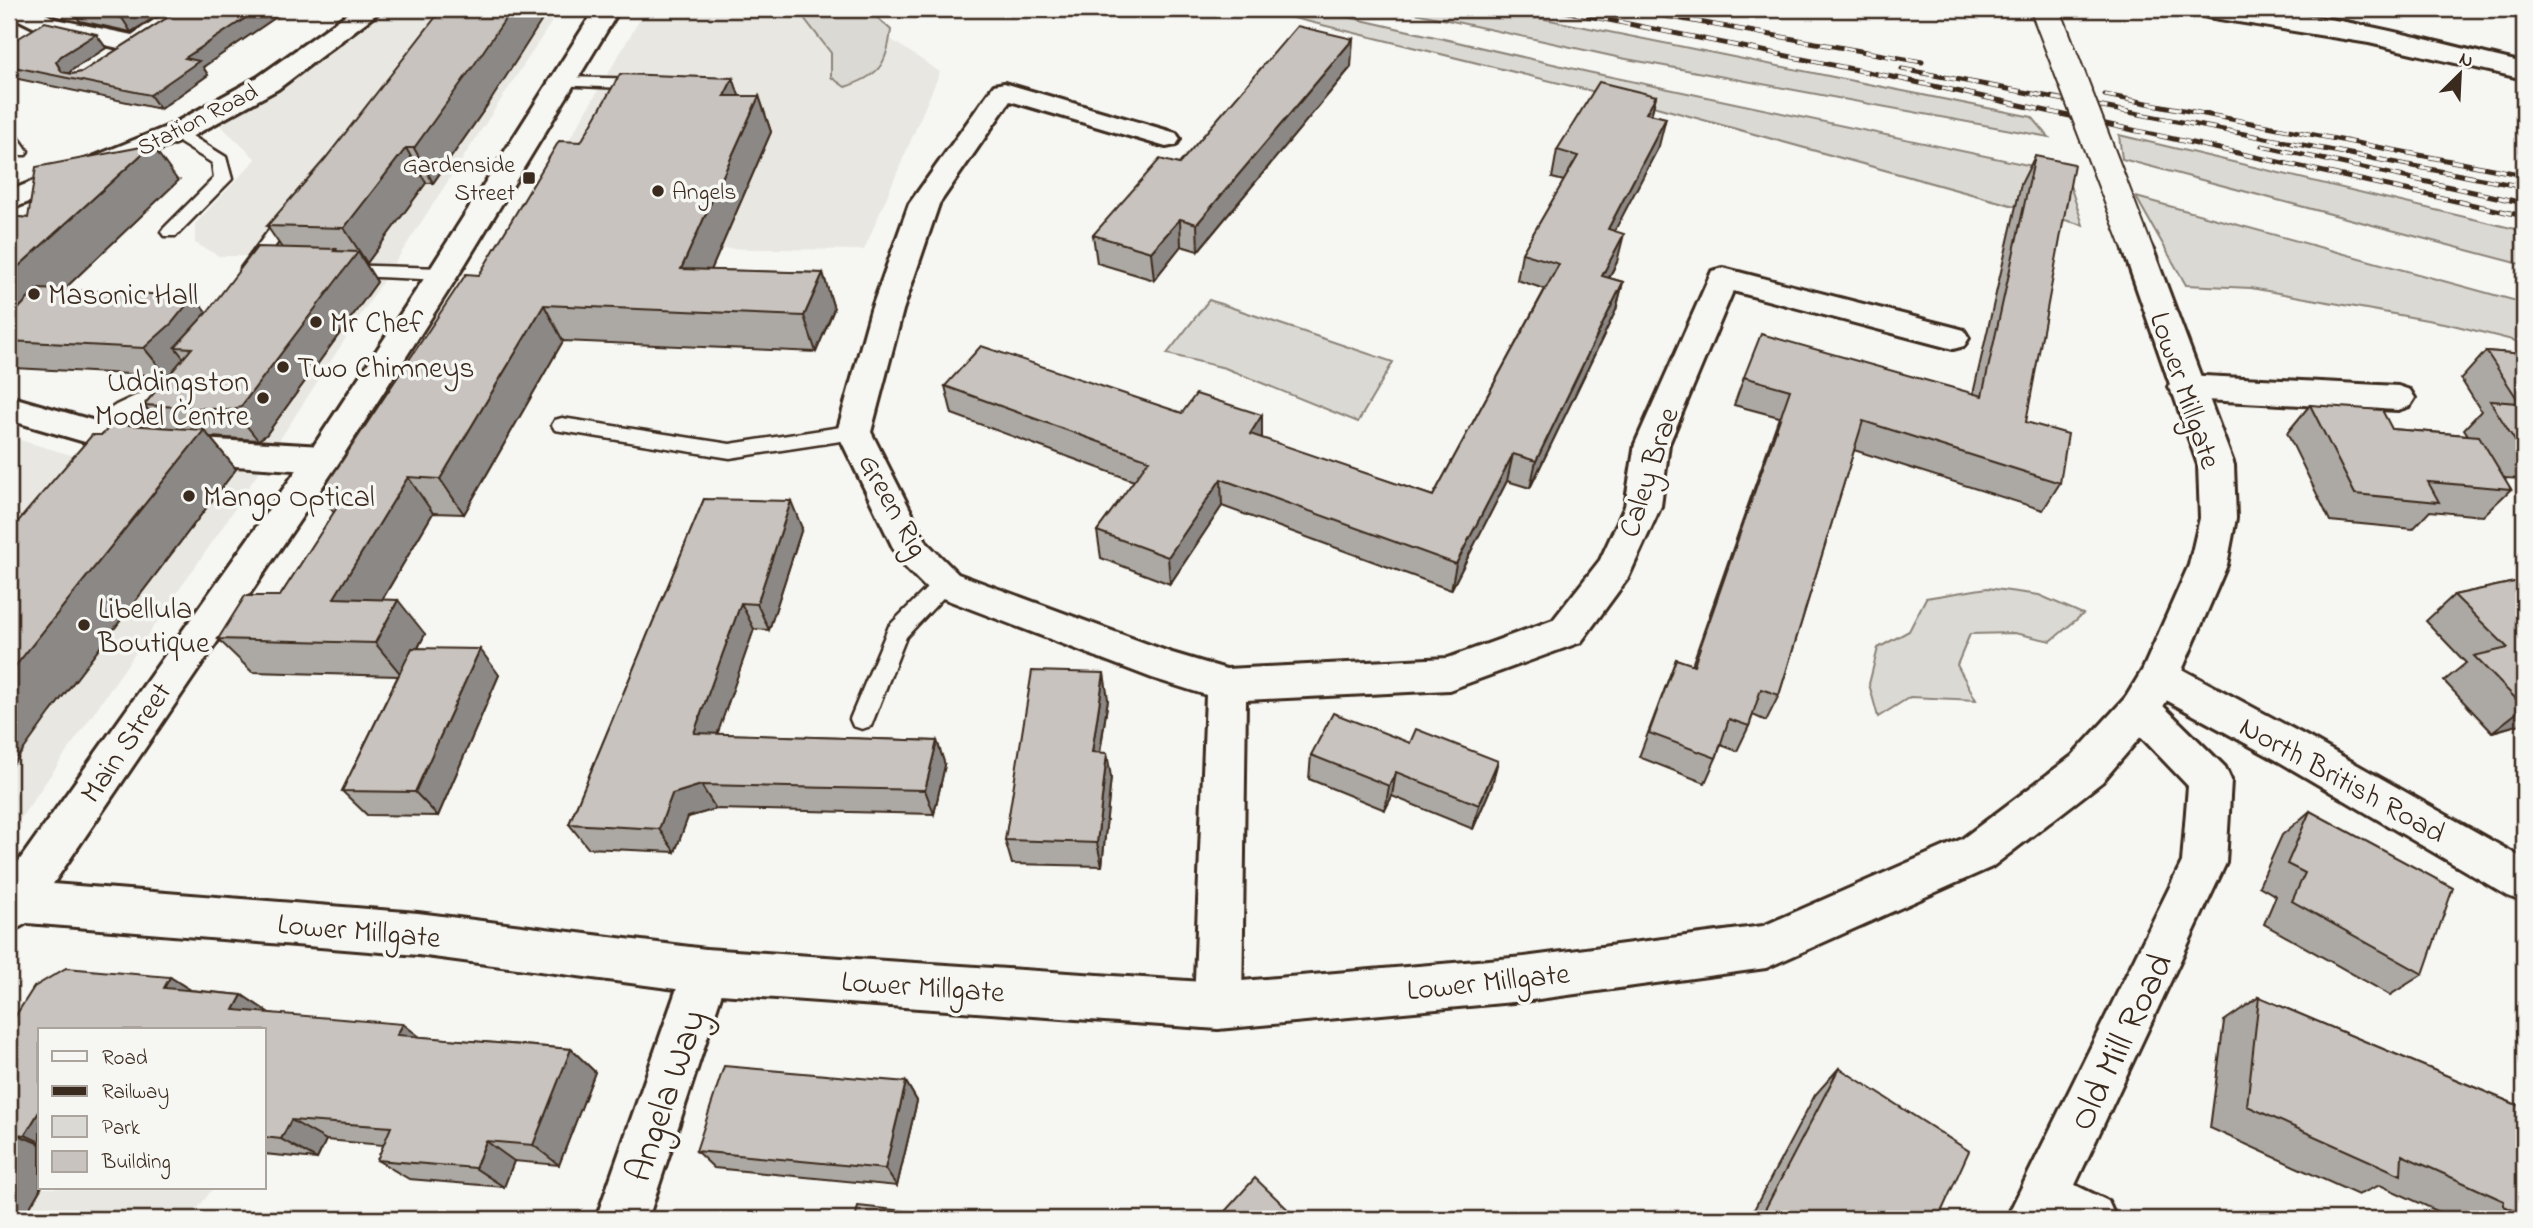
<svg xmlns="http://www.w3.org/2000/svg" width="2533" height="1228" viewBox="0 0 2533 1228" font-family="'Indie Flower',sans-serif">
  <style>
    .built { fill: #e8e7e2 }
    .green { fill: #dad9d3; stroke: #8a8278; stroke-width: 2 }
    .lines { fill: none; stroke-linecap: round; stroke-linejoin: round }
    .lane-casing { stroke: #3b2a1e; stroke-width: 5 }
    .street-casing { stroke: #3b2a1e; stroke-width: 6 }
    .secondary-casing { stroke: #3b2a1e; stroke-width: 6 }
    .lane { fill: #f6f6f2; fill-rule: evenodd }
    .street { fill: #f6f6f2; fill-rule: evenodd }
    .secondary { fill: #f6f6f2; fill-rule: evenodd }
    .rail-casing { stroke: #3b2a1e; stroke-width: 5 }
    .rail { stroke: #f6f6f2; stroke-width: 3.5; stroke-dasharray: 11; stroke-linecap: butt }
    .secondary-bridge-casing { stroke: #3b2a1e; stroke-width: 32; stroke-linecap: butt }
    .secondary-bridge { stroke: #f6f6f2; stroke-width: 28 }
    .wall { fill: #aca8a3; stroke: #3b2a1e; stroke-width: 2 }
    .shaded-wall { fill: #8c8885; stroke: #3b2a1e; stroke-width: 2 }
    .building { fill: #c8c3be; stroke: #3b2a1e; stroke-width: 2 }
    .poi-dot { fill: #3b2a1e; stroke: #f6f6f2; stroke-width: 2.5 }
    .labels { text-anchor: middle; stroke-width: 7; stroke-linejoin: round; paint-order: stroke }
    .far-street-label { font-size: 24px; fill: #3b2a1e; stroke: #f6f6f2 }
    .far-poi-label { font-size: 24px; fill: #3b2a1e; stroke: #f6f6f2; text-anchor: end }
    .poi-label { font-size: 30px; fill: #3b2a1e; stroke: #f6f6f2; text-anchor: start }
    .street-label { font-size: 30px; fill: #3b2a1e; stroke: #f6f6f2 }
    .near-street-label { font-size: 37px; fill: #3b2a1e; stroke: #f6f6f2 }
  </style>
  <rect width="100%" height="100%" fill="#f6f6f2"/>
  <filter id="ink" filterUnits="userSpaceOnUse"><feTurbulence type="fractalNoise" baseFrequency=".0143" numOctaves="2"/><feDisplacementMap in="SourceGraphic" scale="14" xChannelSelector="R" yChannelSelector="G"/><feConvolveMatrix kernelMatrix="1 2 1 2 8 2 1 2 1" color-interpolation-filters="sRGB"/></filter>
  <g filter="url(#ink)">
    <g class="built">
      <path d="M 374,9 L 560,9 L 222,528 L 9,835 L 9,437 L 92,461 L 228,349 L 250,256 L 219,256 L 195,243 L 195,224 L 256,159 L 220,125 Z"/>
      <path d="M 646,9 L 838,9 L 851,13 L 940,72 L 864,250 L 507,246 Z"/>
      <path d="M 9,1141 L 40,1188 L 213,1188 L 190,1219 L 9,1219 Z"/>
    </g>
    <g class="green">
      <path d="M 804,9 L 868,9 L 891,30 C 887,65 879,76 845,87 L 831,77 L 831,53 L 804,18 Z"/>
      <path d="M 1257,9 L 1313,9 L 1588,72 L 2066,173 L 2083,225 L 1653,106 Z"/>
      <path d="M 1397,9 L 1495,9 L 2032,117 L 2049,137 L 1621,58 Z"/>
      <path d="M 2119,135 L 2524,231 L 2524,265 L 2122,159 Z"/>
      <path d="M 2136,197 L 2524,303 L 2524,343 L 2449,324 L 2251,288 L 2186,285 Z"/>
      <path d="M 1209,300 L 1393,362 L 1358,422 L 1225,368 L 1167,354 Z"/>
      <path d="M 1987,588 L 2039,595 L 2083,614 L 2051,641 L 2014,633 L 1970,634 L 1957,665 L 1976,700 L 1910,697 L 1878,717 L 1869,684 L 1878,648 L 1909,631 L 1926,598 Z"/>
    </g>
    <g class="lines">
      <defs>
        <g id="lane">
          <path d="M 563,77 L 645,79 L 653,84 L 645,89 L 557,85 L 555,82 L 557,79 Z"/>
          <path d="M 181,126 L 187,127 L 192,136 L 226,157 L 232,179 L 176,236 L 164,236 L 161,232 L 164,228 L 214,178 L 212,163 L 180,143 L 173,131 Z"/>
          <path d="M 9,132 C 18,134 23,144 28,151 L 26,155 L 14,155 L 9,148 Z"/>
          <path d="M 292,206 L 301,211 L 261,265 L 260,272 L 244,272 L 241,268 L 244,264 L 286,207 Z"/>
          <path d="M 340,265 L 443,268 L 452,274 L 443,280 L 334,275 L 331,271 Z"/>
          <path d="M 175,377 L 182,379 L 185,384 L 182,389 L 130,415 L 97,437 L 90,439 L 83,437 L 80,432 L 83,427 L 116,405 Z"/>
          <path d="M 562,418 L 730,444 L 854,425 L 861,427 L 864,432 L 861,437 L 854,439 L 730,458 L 555,430 L 552,425 L 555,420 Z"/>
          <path d="M 945,575 L 953,578 L 956,584 L 906,637 L 871,726 L 862,729 L 853,726 L 850,719 L 889,626 L 937,578 Z"/>
        </g>
        <g id="street">
          <path d="M 9,9 L 36,9 L 56,19 L 132,35 C 148,25 164,9 184,14 L 188,19 L 184,24 L 145,50 L 136,52 L 39,30 L 9,15 Z"/>
          <path d="M 354,9 L 383,9 L 278,89 L 191,137 L 9,210 L 9,191 L 171,125 L 258,77 Z"/>
          <path d="M 2194,9 C 2305,4 2417,38 2524,63 L 2524,79 L 2369,43 L 2207,17 L 2198,14 Z"/>
          <path d="M 1004,83 L 1176,133 L 1180,139 L 1176,145 L 1166,147 L 1010,101 L 939,204 L 903,310 L 871,432 L 927,543 L 958,574 L 1172,653 L 1226,669 L 1448,658 L 1553,620 L 1600,560 L 1625,506 L 1635,444 L 1712,271 L 1723,268 L 1953,327 L 1964,330 L 1969,338 L 1964,346 L 1953,349 L 1733,291 L 1669,444 L 1661,506 L 1628,578 L 1581,642 L 1449,690 L 1246,700 L 1242,1006 L 1235,1022 L 1218,1029 L 1201,1022 L 1194,1006 L 1206,695 L 1152,678 L 932,594 L 900,562 L 837,432 L 871,310 L 909,204 L 994,85 Z"/>
          <path d="M 2185,375 L 2398,386 L 2410,390 L 2415,398 L 2410,406 L 2398,410 L 2185,399 L 2173,395 L 2168,387 L 2173,379 Z"/>
          <path d="M 9,396 L 147,436 L 323,446 L 335,450 L 341,459 L 335,468 L 323,472 L 147,460 L 9,420 Z"/>
          <path d="M 2160,661 L 2174,665 L 2308,737 L 2524,859 L 2524,902 L 2508,896 L 2278,761 L 2146,689 L 2140,677 L 2146,665 Z"/>
          <path d="M 2140,692 L 2154,697 L 2225,767 L 2231,780 L 2226,863 L 2075,1185 L 2108,1201 L 2116,1219 L 2006,1219 L 2182,862 L 2188,786 L 2126,721 L 2120,709 L 2126,697 Z"/>
          <path d="M 706,949 L 722,955 L 729,971 L 648,1219 L 596,1219 L 683,971 L 690,955 Z"/>
        </g>
        <path id="secondary" d="M 595,9 L 620,9 L 459,274 L 335,468 L 53,884 L 418,913 L 706,949 L 1218,983 L 1524,957 L 1763,926 L 1962,839 L 2072,756 L 2126,697 L 2143,669 L 2189,565 L 2200,518 L 2198,465 L 2124,252 L 2128,245 L 2139,242 L 2150,245 L 2154,252 L 2234,465 L 2236,518 L 2227,565 L 2174,689 L 2154,721 L 2102,782 L 1992,867 L 1766,968 L 1524,1001 L 1218,1029 L 706,993 L 418,955 L 27,923 L 9,933 L 9,875 L 311,450 L 429,271 Z"/>
      </defs>
      <use href="#lane" class="lane-casing"/>
      <use href="#street" class="street-casing"/>
      <use href="#secondary" class="secondary-casing"/>
      <use href="#lane" class="lane"/>
      <use href="#street" class="street"/>
      <use href="#secondary" class="secondary"/>
      <defs>
        <g id="rail">
          <path d="M 1554,9 L 1897,78 L 2524,216"/>
          <path d="M 1626,9 L 1922,62"/>
          <path d="M 1902,69 L 2524,187"/>
          <path d="M 2105,95 L 2524,175"/>
          <path d="M 2262,146 L 2524,203"/>
        </g>
      </defs>
      <use href="#rail" class="rail-casing"/>
      <use href="#rail" class="rail"/>
      <defs>
        <path id="secondary-bridge" d="M 2045,9 L 2139,252"/>
      </defs>
      <use href="#secondary-bridge" class="secondary-bridge-casing"/>
      <use href="#secondary-bridge" class="secondary-bridge"/>
    </g>
    <g class="wall">
      <path d="M 71,9 L 168,9 L 131,32 L 80,21 Z"/>
      <path d="M 181,9 L 288,9 L 203,67 L 208,75 L 160,109 L 9,77 L 9,44 L 96,34 L 106,48 L 72,70 L 69,74 L 72,74 L 82,72 Z"/>
      <path d="M 1351,67 L 1198,251 L 1181,246 L 1154,280 L 1097,263 L 1093,235 L 1179,164 Z"/>
      <path d="M 733,78 L 739,96 L 759,96 L 771,132 L 711,270 L 823,273 L 834,309 L 816,352 L 563,341 L 464,514 L 433,513 L 382,600 L 425,634 L 418,648 L 499,675 L 438,816 L 367,815 L 342,791 L 398,676 L 252,672 L 218,639 L 280,596 L 334,513 L 320,494 L 479,275 L 581,142 Z"/>
      <path d="M 1656,96 L 1651,115 L 1659,146 L 1614,231 L 1617,262 L 1609,278 L 1623,282 L 1616,310 L 1530,488 L 1507,481 L 1451,590 L 1222,506 L 1170,584 L 1101,558 L 1097,531 L 1134,481 L 952,414 L 945,386 L 1182,413 L 1262,439 L 1433,496 L 1545,289 L 1517,280 L 1522,253 L 1564,181 L 1552,178 L 1557,150 Z"/>
      <path d="M 491,100 L 433,183 L 426,183 L 367,263 L 365,263 L 377,282 L 266,435 L 258,440 L 209,437 L 236,469 L 50,713 L 102,435 L 164,428 L 144,405 L 173,370 L 167,376 L 14,368 L 9,363 L 9,216 L 28,218 L 178,181 L 63,290 L 194,296 L 207,313 L 282,248 L 267,226 Z"/>
      <path d="M 2035,156 L 2026,422 L 2060,483 L 2043,510 L 1854,450 L 1779,695 L 1766,721 L 1753,715 L 1749,726 L 1737,751 L 1721,745 L 1716,758 L 1705,783 L 1639,757 L 1676,659 L 1692,665 L 1779,417 L 1734,405 L 1744,377 L 1973,394 L 2021,184 Z"/>
      <path d="M 2486,351 L 2524,354 L 2524,479 L 2504,478 L 2511,489 L 2483,516 L 2430,511 L 2413,529 L 2330,521 L 2287,433 L 2310,405 L 2392,429 L 2468,435 L 2464,429 L 2481,411 L 2461,379 Z"/>
      <path d="M 704,499 L 802,528 L 769,630 L 754,629 L 717,734 L 937,741 L 945,765 L 934,814 L 716,809 L 688,817 L 675,852 L 588,848 L 569,824 Z"/>
      <path d="M 2524,580 L 2524,723 L 2492,732 L 2444,681 L 2466,663 L 2426,621 L 2454,595 Z"/>
      <path d="M 1108,699 L 1100,753 L 1111,777 L 1102,866 L 1012,864 L 1005,840 Z"/>
      <path d="M 1410,743 L 1492,785 L 1473,829 L 1392,796 L 1385,810 L 1309,779 L 1311,755 Z"/>
      <path d="M 2310,811 L 2423,974 L 2390,995 L 2264,924 L 2276,896 L 2259,886 L 2282,835 Z"/>
      <path d="M 170,977 L 191,990 L 242,995 L 269,1013 L 420,1037 L 571,1049 L 595,1072 L 559,1165 L 514,1161 L 504,1187 L 409,1179 L 377,1160 L 384,1145 L 326,1140 L 317,1159 L 264,1154 L 264,1030 L 40,1030 L 40,1188 L 41,1188 L 23,1219 L 9,1026 Z"/>
      <path d="M 2259,997 L 2524,1108 L 2524,1219 L 2455,1219 L 2380,1185 L 2358,1195 L 2210,1128 L 2224,1021 Z"/>
      <path d="M 1839,1068 L 1938,1219 L 1749,1219 L 1815,1095 Z"/>
      <path d="M 906,1082 L 917,1101 L 897,1186 L 714,1168 L 696,1151 Z"/>
    </g>
    <g class="shaded-wall">
      <path d="M 137,9 L 168,9 L 131,32 L 122,18 Z"/>
      <path d="M 259,9 L 288,9 L 203,67 L 208,75 L 160,109 L 150,95 L 185,58 Z"/>
      <path d="M 512,9 L 549,9 L 491,100 L 433,183 L 414,148 Z"/>
      <path d="M 96,34 L 106,48 L 72,70 L 65,77 L 56,62 L 61,56 Z"/>
      <path d="M 1353,39 L 1351,67 L 1198,251 L 1197,224 Z"/>
      <path d="M 733,78 L 745,113 L 724,96 Z"/>
      <path d="M 759,96 L 771,132 L 696,305 L 681,269 Z"/>
      <path d="M 1656,96 L 1649,124 L 1646,113 Z"/>
      <path d="M 1666,118 L 1659,146 L 1601,257 L 1608,229 Z"/>
      <path d="M 152,145 L 178,181 L 19,332 L 9,321 L 9,275 Z"/>
      <path d="M 406,148 L 426,183 L 367,263 L 344,228 Z"/>
      <path d="M 1180,219 L 1181,246 L 1154,280 L 1151,252 Z"/>
      <path d="M 1624,234 L 1617,262 L 1595,304 L 1602,276 Z"/>
      <path d="M 336,249 L 347,266 L 358,252 L 377,282 L 266,435 L 258,440 L 234,410 Z"/>
      <path d="M 823,273 L 834,309 L 816,352 L 804,316 Z"/>
      <path d="M 1623,282 L 1616,310 L 1530,488 L 1536,461 Z"/>
      <path d="M 194,296 L 215,324 L 175,347 L 185,360 L 167,376 L 144,348 Z"/>
      <path d="M 544,305 L 563,341 L 464,514 L 440,479 Z"/>
      <path d="M 1262,415 L 1262,443 L 1250,434 Z"/>
      <path d="M 204,430 L 236,469 L 50,713 L 9,770 L 9,674 Z"/>
      <path d="M 1513,454 L 1507,481 L 1451,590 L 1456,564 Z"/>
      <path d="M 408,477 L 433,513 L 363,632 L 334,598 Z"/>
      <path d="M 1221,479 L 1222,506 L 1170,584 L 1168,557 Z"/>
      <path d="M 791,501 L 802,528 L 769,630 L 757,604 Z"/>
      <path d="M 398,600 L 425,634 L 403,677 L 375,643 Z"/>
      <path d="M 741,603 L 754,629 L 709,758 L 694,733 Z"/>
      <path d="M 480,649 L 499,675 L 438,816 L 415,792 Z"/>
      <path d="M 1104,673 L 1108,699 L 1096,777 L 1092,752 Z"/>
      <path d="M 2524,707 L 2524,723 L 2492,732 Z"/>
      <path d="M 937,741 L 945,765 L 934,814 L 925,790 Z"/>
      <path d="M 1107,753 L 1111,777 L 1102,866 L 1097,843 Z"/>
      <path d="M 1498,761 L 1492,785 L 1473,829 L 1479,805 Z"/>
      <path d="M 1396,772 L 1392,796 L 1385,810 L 1389,786 Z"/>
      <path d="M 701,785 L 716,809 L 688,817 L 675,852 L 659,829 L 672,794 Z"/>
      <path d="M 170,977 L 207,1001 L 164,988 Z"/>
      <path d="M 242,995 L 277,1018 L 234,1010 Z"/>
      <path d="M 403,1024 L 433,1047 L 397,1035 Z"/>
      <path d="M 571,1049 L 595,1072 L 559,1165 L 533,1145 Z"/>
      <path d="M 906,1082 L 917,1101 L 897,1186 L 885,1169 Z"/>
      <path d="M 40,1110 L 40,1142 L 25,1135 Z"/>
      <path d="M 291,1120 L 326,1140 L 317,1159 L 281,1139 Z"/>
      <path d="M 16,1134 L 40,1144 L 40,1188 L 41,1188 L 23,1219 L 9,1219 L 9,1146 Z"/>
      <path d="M 486,1141 L 514,1161 L 504,1187 L 475,1168 Z"/>
    </g>
    <g class="building">
      <path d="M 77,9 L 137,9 L 122,18 Z"/>
      <path d="M 181,9 L 259,9 L 185,58 L 199,61 L 150,95 L 9,66 L 9,44 L 45,22 L 96,34 L 61,56 L 56,62 L 62,72 L 72,74 L 82,72 Z"/>
      <path d="M 442,9 L 512,9 L 474,65 L 414,148 L 406,148 L 344,228 L 267,226 L 325,159 Z"/>
      <path d="M 1297,26 L 1353,39 L 1197,224 L 1180,219 L 1151,252 L 1093,235 L 1160,159 L 1179,164 Z"/>
      <path d="M 620,74 L 733,78 L 724,96 L 759,96 L 681,269 L 823,273 L 804,316 L 544,305 L 440,479 L 408,477 L 334,598 L 398,600 L 375,643 L 218,639 L 245,596 L 280,596 L 345,495 L 320,494 L 466,274 L 479,275 L 559,141 L 581,142 Z"/>
      <path d="M 1599,82 L 1656,96 L 1646,113 L 1666,118 L 1608,229 L 1624,234 L 1602,276 L 1623,282 L 1536,461 L 1513,454 L 1456,564 L 1221,479 L 1168,557 L 1097,531 L 1149,460 L 945,386 L 981,346 L 1182,413 L 1196,394 L 1262,415 L 1250,434 L 1433,496 L 1559,264 L 1522,253 L 1578,156 L 1557,150 Z"/>
      <path d="M 152,145 L 9,275 L 9,216 L 28,218 L 36,167 Z"/>
      <path d="M 2035,156 L 2074,164 L 2026,422 L 2068,434 L 2060,483 L 1863,421 L 1779,695 L 1761,689 L 1749,726 L 1729,719 L 1716,758 L 1649,733 L 1676,659 L 1694,665 L 1790,390 L 1744,377 L 1761,334 L 1982,396 Z"/>
      <path d="M 257,247 L 336,249 L 334,251 L 358,252 L 242,405 L 234,410 L 144,405 L 192,348 L 175,347 L 208,311 Z"/>
      <path d="M 37,289 L 194,296 L 172,323 L 144,348 L 9,341 L 9,319 Z"/>
      <path d="M 2486,351 L 2524,354 L 2524,450 L 2520,449 L 2490,401 L 2520,403 Z"/>
      <path d="M 2310,405 L 2382,410 L 2392,429 L 2479,436 L 2511,489 L 2428,482 L 2439,502 L 2355,494 Z"/>
      <path d="M 112,424 L 204,430 L 9,674 L 9,532 L 92,435 L 102,435 Z"/>
      <path d="M 704,499 L 791,501 L 757,604 L 741,603 L 694,733 L 937,741 L 925,790 L 701,785 L 672,794 L 659,829 L 569,824 Z"/>
      <path d="M 2524,580 L 2524,707 L 2474,656 L 2508,648 L 2454,595 Z"/>
      <path d="M 412,648 L 480,649 L 415,792 L 342,791 Z"/>
      <path d="M 1032,671 L 1104,673 L 1092,752 L 1107,753 L 1097,843 L 1005,840 Z"/>
      <path d="M 1333,713 L 1410,743 L 1416,729 L 1498,761 L 1479,805 L 1396,772 L 1389,786 L 1311,755 Z"/>
      <path d="M 2310,811 L 2453,888 L 2423,974 L 2292,901 L 2305,873 L 2287,864 Z"/>
      <path d="M 66,968 L 170,977 L 164,988 L 242,995 L 234,1010 L 403,1024 L 397,1035 L 571,1049 L 533,1145 L 486,1141 L 475,1168 L 377,1160 L 391,1127 L 291,1120 L 281,1139 L 264,1137 L 264,1030 L 40,1030 L 40,1110 L 25,1135 L 16,1134 L 9,1146 L 9,1026 L 34,987 Z"/>
      <path d="M 2259,997 L 2524,1108 L 2524,1215 L 2504,1206 L 2504,1201 L 2402,1155 L 2401,1175 L 2247,1106 Z"/>
      <path d="M 724,1066 L 906,1082 L 885,1169 L 696,1151 Z"/>
      <path d="M 1839,1068 L 1969,1151 L 1938,1219 L 1760,1219 Z"/>
      <path d="M 1255,1178 L 1298,1219 L 1218,1219 Z"/>
      <path d="M 858,1206 L 978,1219 L 855,1219 Z"/>
    </g>
  </g>
  <g class="poi-dot">
    <rect x="522" y="171" width="14" height="14" rx="3.5"/>
    <circle cx="658" cy="191" r="7"/>
    <circle cx="34" cy="294" r="7"/>
    <circle cx="316" cy="322" r="7"/>
    <circle cx="283" cy="367" r="7"/>
    <circle cx="263" cy="398" r="7"/>
    <circle cx="189" cy="496" r="7"/>
    <circle cx="84" cy="625" r="7"/>
  </g>
  <g class="labels">
    <g class="far-street-label">
      <text transform="translate(197 119) rotate(-27)" y="8">Station Road</text>
    </g>
    <g class="far-poi-label">
      <text x="515" y="172">Gardenside<tspan x="515" dy="28">Street</tspan></text>
      <text x="672" y="199" text-anchor="start">Angels</text>
    </g>
    <g class="poi-label">
      <text x="48" y="304">Masonic Hall</text>
      <text x="330" y="332">Mr Chef</text>
      <text x="297" y="377">Two Chimneys</text>
      <text x="249" y="391" text-anchor="end">Uddingston<tspan x="249" dy="34">Model Centre</tspan></text>
      <text x="203" y="506">Mango Optical</text>
      <text x="98" y="618">Libellula<tspan x="98" dy="34">Boutique</tspan></text>
    </g>
    <g class="street-label">
      <text transform="translate(2186 390) rotate(71)" y="10">Lower Millgate</text>
      <text transform="translate(1648 472) rotate(-72)" y="10">Caley Brae</text>
      <text transform="translate(894 505) rotate(61)" y="10">Green Rig</text>
      <text transform="translate(125 742) rotate(-56)" y="10">Main Street</text>
      <text transform="translate(2343 779) rotate(29)" y="10">North British Road</text>
      <text transform="translate(359 930) rotate(5)" y="10">Lower Millgate</text>
      <text transform="translate(1488 981) rotate(-6)" y="10">Lower Millgate</text>
      <text transform="translate(923 986) rotate(4)" y="10">Lower Millgate</text>
    </g>
    <g class="near-street-label">
      <text transform="translate(2119 1041) rotate(-64)" y="13">Old Mill Road</text>
      <text transform="translate(664 1095) rotate(-71)" y="13">Angela Way</text>
    </g>
  </g>
  <rect width="2533" height="1228" fill="none" stroke="#f6f6f2" stroke-width="35"/>
  <rect x="18" y="18" width="2498" height="1193" fill="none" stroke="#3b2a1e" stroke-width="2.5" filter="url(#ink)"/>
  <rect x="38" y="1028" width="228" height="161" fill="#f6f6f2" stroke="#aba49d" stroke-width="2"/>
  <rect x="52" y="1051" width="35" height="10" fill="#f6f6f2" stroke="#aba49d" stroke-width="2"/>
  <text x="102" y="1064" font-size="21" fill="#3b2a1e">Road</text>
  <rect x="52" y="1086" width="35" height="10" fill="#3b2a1e" stroke="#aba49d" stroke-width="2"/>
  <text x="102" y="1098" font-size="21" fill="#3b2a1e">Railway</text>
  <rect x="52" y="1116" width="35" height="21" fill="#dad9d3" stroke="#aba49d" stroke-width="2"/>
  <text x="102" y="1134" font-size="21" fill="#3b2a1e">Park</text>
  <rect x="52" y="1151" width="35" height="21" fill="#c8c3be" stroke="#aba49d" stroke-width="2"/>
  <text x="102" y="1168" font-size="21" fill="#3b2a1e">Building</text>
  <g transform="translate(2460 74) rotate(24)" stroke="#f6f6f2" stroke-width="5" paint-order="stroke">
  <path d="M0-5L12 26L0 18L-12 26Z" fill="#3b2a1e"/>
  <text y="-10" font-size="19" font-weight="bold" text-anchor="middle" fill="#3b2a1e">N</text>
  </g>
</svg>
